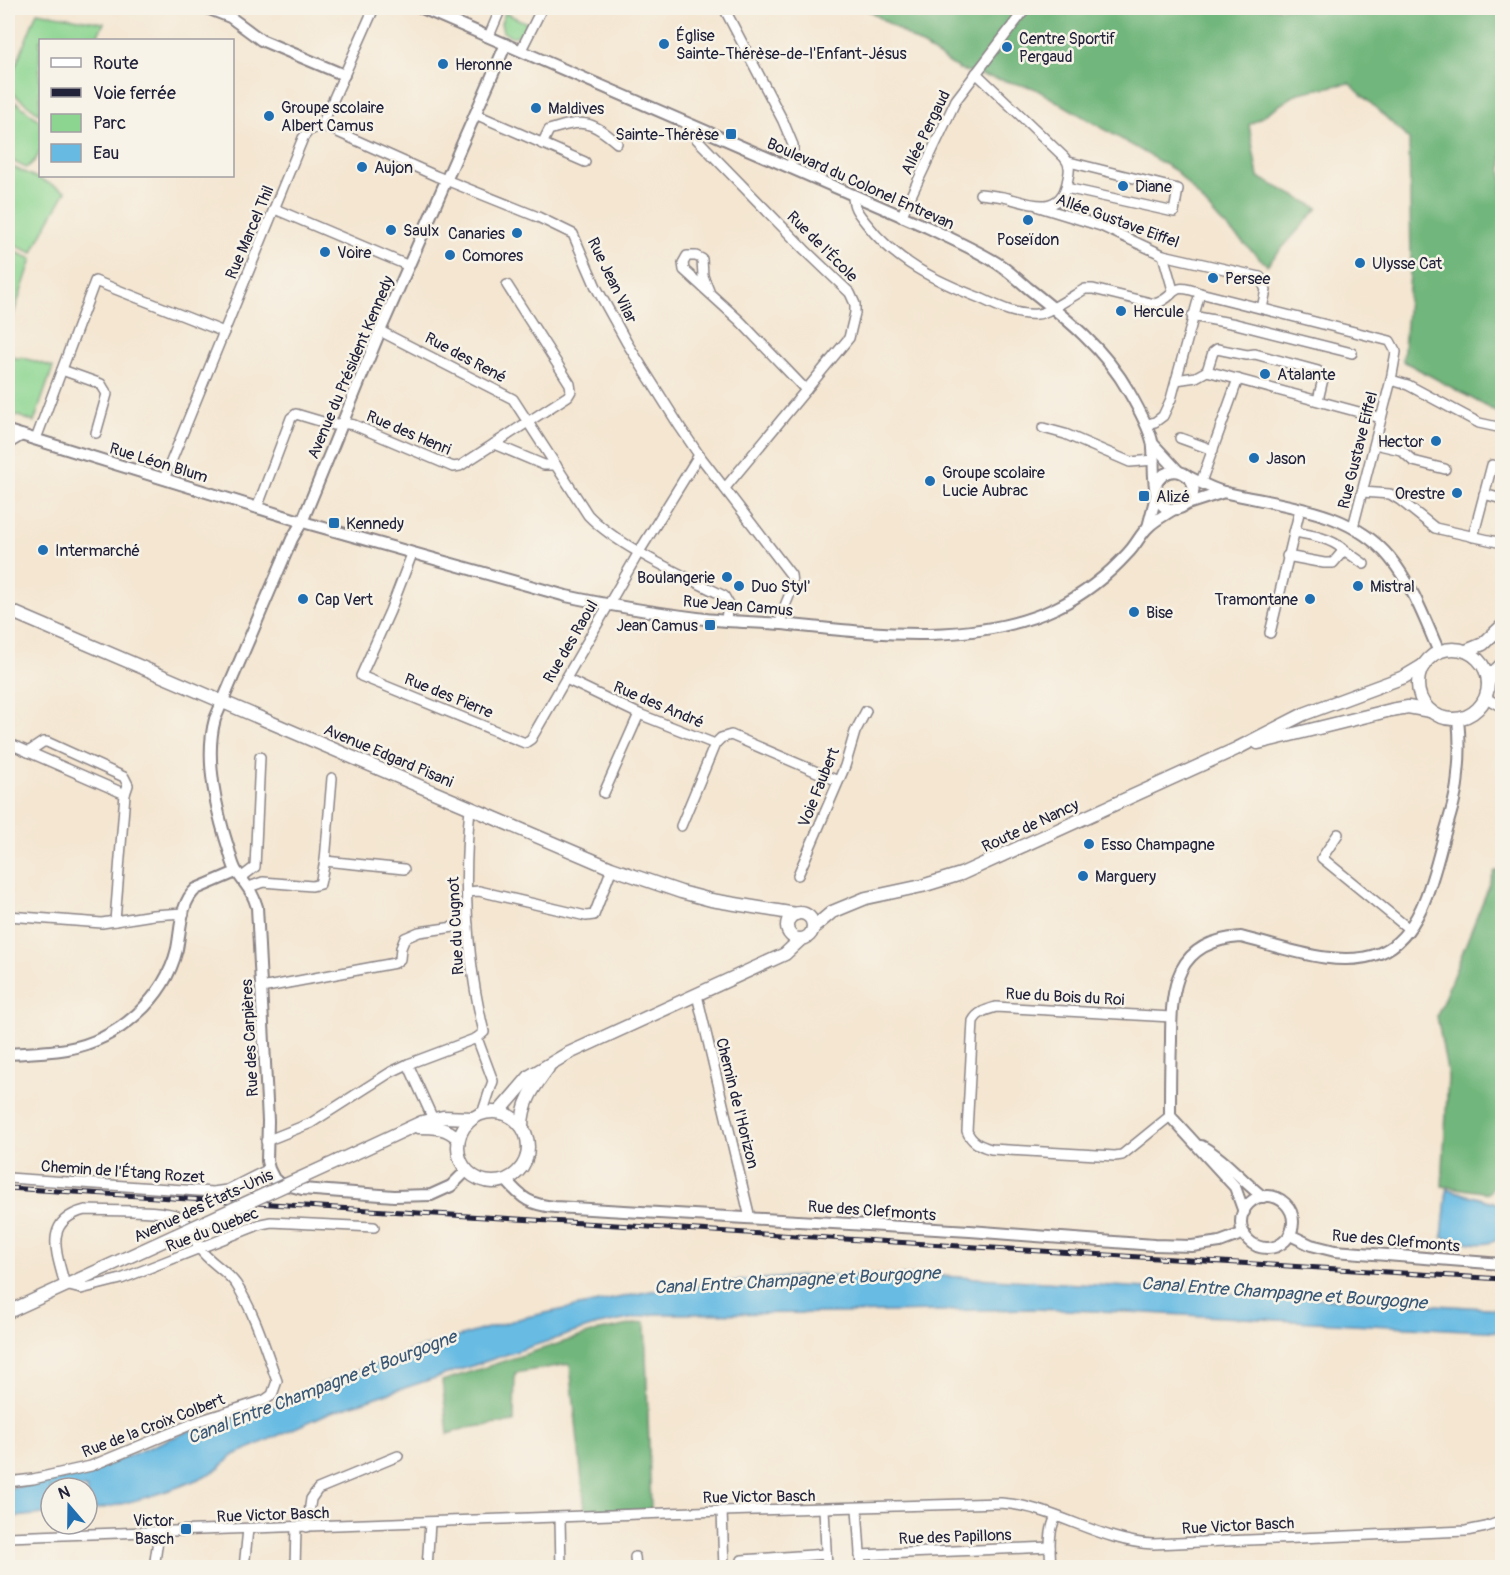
<svg xmlns="http://www.w3.org/2000/svg" width="1510" height="1575" viewBox="0 0 1510 1575" font-family="Pangolin,sans-serif">
  <style>
    .green { fill: #8cd591; stroke: #577c66; stroke-width: 1.5 }
    .forest { fill: #71b67b; stroke: #4a6c5b; stroke-width: 1.5 }
    .water { fill: #67bbe3; stroke: #446e8f; stroke-width: 1.5 }
    .lines { fill: none; stroke-linecap: round; stroke-linejoin: round }
    .minor-casing { stroke: #8b8486; stroke-width: 12 }
    .tertiary-casing { stroke: #8b8486; stroke-width: 14 }
    .secondary-casing { stroke: #8b8486; stroke-width: 15 }
    .minor { stroke: #fff; stroke-width: 9 }
    .tertiary { stroke: #fff; stroke-width: 10 }
    .secondary { stroke: #fff; stroke-width: 12 }
    .rail-casing { stroke: #22223b; stroke-width: 5 }
    .rail { stroke: #f7f3e8; stroke-width: 3; stroke-dasharray: 9; stroke-linecap: butt }
    .secondary-bridge-casing { stroke: #8b8486; stroke-width: 15; stroke-linecap: butt }
    .secondary-bridge { stroke: #fff; stroke-width: 12 }
    .poi-dot { fill: #1f6fb2; stroke: #f7f3e8; stroke-width: 2 }
    .labels { text-anchor: middle; stroke-width: 5; stroke-linejoin: round; paint-order: stroke }
    .poi-label { font-size: 16px; fill: #22223b; stroke: #f7f3e8; text-anchor: start }
    .street-label { font-size: 16px; fill: #22223b; stroke: #f7f3e8 }
    .water-label { font-size: 18px; font-style: italic; fill: #3a5876; stroke: #f7f3e8 }
  </style>
  <rect width="100%" height="100%" fill="#f7f3e8"/>
  <filter id="ink" filterUnits="userSpaceOnUse"><feTurbulence type="fractalNoise" baseFrequency=".0167" numOctaves="2"/><feDisplacementMap in="SourceGraphic" scale="12" xChannelSelector="R" yChannelSelector="G"/><feConvolveMatrix kernelMatrix="1 2 1 2 8 2 1 2 1" color-interpolation-filters="sRGB"/></filter>
  <filter id="wash" filterUnits="userSpaceOnUse"><feTurbulence type="fractalNoise" baseFrequency=".008" numOctaves="4" result="noise"/><feDisplacementMap in="SourceGraphic" scale="24" xChannelSelector="R" yChannelSelector="G"/><feGaussianBlur stdDeviation="1.35" result="paint"/><feColorMatrix in="noise" values="0 0 0 0 0 0 0 0 0 0 0 0 0 0 0 0 0 1.4 0 .05"/><feComposite in="paint" operator="in"/></filter>
  <g filter="url(#wash)">
    <rect width="100%" height="100%" fill="#f4e6d1"/>
    <g class="green">
      <path d="M 37,12 L 104,23 L 95,40 L 40,40 L 40,114 L 11,92 L 8,85 Z"/>
      <path d="M 505,13 L 527,23 C 521,35 516,41 503,32 L 501,23 Z"/>
      <path d="M 16,102 L 40,121 C 41,143 46,154 26,168 L 8,159 L 8,123 Z"/>
      <path d="M 8,165 L 66,191 C 55,212 41,231 33,253 L 8,243 Z"/>
      <path d="M 8,249 L 32,259 L 8,331 Z"/>
      <path d="M 8,354 L 19,359 L 21,357 L 53,367 L 34,422 L 8,412 Z"/>
    </g>
    <g class="forest">
      <path d="M 865,8 L 1502,8 L 1502,415 L 1403,361 L 1411,261 L 1409,139 L 1349,83 L 1298,93 L 1249,125 L 1258,177 L 1318,208 L 1267,265 L 1220,221 L 1176,171 L 1034,88 L 960,70 Z"/>
      <path d="M 1495,871 L 1502,871 L 1502,1170 L 1489,1193 L 1442,1186 L 1448,1076 L 1437,1016 Z"/>
      <path d="M 645,1322 L 651,1510 L 585,1510 L 570,1364 L 515,1373 L 514,1422 L 466,1428 L 448,1434 L 442,1381 L 595,1332 Z"/>
    </g>
    <g class="water">
      <path d="M 1447,1189 L 1500,1204 L 1502,1207 L 1502,1236 C 1488,1251 1460,1240 1442,1237 Z"/>
      <path d="M 818,1275 L 942,1276 L 1502,1309 L 1502,1332 L 1128,1312 L 1030,1309 L 841,1313 L 654,1314 L 594,1326 L 331,1412 L 232,1456 C 227,1460 223,1466 218,1469 C 186,1488 124,1505 87,1511 L 87,1488 L 51,1488 L 51,1513 L 8,1518 L 8,1488 C 46,1482 86,1478 121,1459 L 218,1419 L 232,1418 L 270,1407 L 289,1396 L 414,1350 L 522,1318 L 651,1291 L 734,1281 Z"/>
    </g>
  </g>
  <g filter="url(#ink)">
    <g class="lines">
      <defs>
        <g id="minor">
          <path d="M 724,8 L 783,121 L 793,145 L 793,156 L 790,168"/>
          <path d="M 489,36 L 501,8"/>
          <path d="M 521,50 L 542,8"/>
          <path d="M 976,73 L 1064,157 C 1072,166 1069,173 1067,183 C 1060,216 1030,204 1008,198 C 999,196 989,195 980,194"/>
          <path d="M 475,114 L 585,162"/>
          <path d="M 686,123 L 689,131 L 805,250 L 850,293 L 855,304 L 855,313 L 849,338 L 725,488"/>
          <path d="M 322,125 L 436,176 L 538,217 L 573,234 L 596,287 L 627,343 L 680,427 L 699,455 L 639,552 L 531,739 L 525,743 L 361,676 L 390,611 L 412,554"/>
          <path d="M 542,144 L 549,130 C 582,120 590,119 617,143"/>
          <path d="M 1066,188 L 1174,212 L 1178,189 L 1069,162"/>
          <path d="M 853,196 C 853,208 859,214 866,223 C 896,262 936,281 980,298 C 997,306 1017,316 1037,314 C 1047,314 1074,295 1085,289 L 1093,289 L 1155,304 C 1179,296 1168,281 1200,293 L 1390,341 L 1396,352 L 1391,380 L 1353,527"/>
          <path d="M 1039,207 L 1101,226 L 1163,255 L 1260,277 L 1266,290 L 1262,308"/>
          <path d="M 275,209 L 409,266"/>
          <path d="M 901,217 L 956,100 L 1026,8"/>
          <path d="M 1163,255 L 1173,290"/>
          <path d="M 709,291 L 703,276 L 702,259 L 696,256 L 687,256 L 683,263 L 684,270 L 740,321 L 806,390"/>
          <path d="M 1192,316 L 1236,324 L 1352,353"/>
          <path d="M 380,331 L 513,399 L 588,515 C 620,548 683,575 724,596 L 728,603 L 726,620"/>
          <path d="M 62,370 L 101,384 L 107,394 L 96,433"/>
          <path d="M 1207,371 L 1213,352 L 1217,349 L 1247,355 L 1255,354 L 1318,371 L 1323,379 L 1318,400"/>
          <path d="M 1176,380 L 1196,377 L 1207,371 L 1381,418"/>
          <path d="M 1391,380 L 1408,385 L 1479,423 L 1502,428"/>
          <path d="M 1147,424 L 1155,422 L 1163,416 L 1171,399 L 1200,293"/>
          <path d="M 1043,428 L 1065,434 L 1130,462 L 1154,460"/>
          <path d="M 1180,438 L 1213,450"/>
          <path d="M 36,439 L 95,281 L 224,332"/>
          <path d="M 8,444 L 23,435"/>
          <path d="M 494,444 L 544,465 L 556,465"/>
          <path d="M 1375,444 L 1401,450 L 1413,461 L 1445,469"/>
          <path d="M 699,455 L 791,575 C 795,597 780,605 781,624"/>
          <path d="M 164,479 L 303,138 L 308,131 L 322,125 L 374,8"/>
          <path d="M 1201,482 L 1238,379"/>
          <path d="M 1362,492 L 1390,494 L 1400,500 L 1435,528 L 1502,543"/>
          <path d="M 1484,494 L 1502,499"/>
          <path d="M 257,508 L 291,418 L 296,414 L 333,425 L 342,423 L 354,425 L 453,467 L 460,466 L 568,396 L 571,391 L 570,384 L 507,285"/>
          <path d="M 1473,537 L 1492,465 L 1502,468"/>
          <path d="M 1344,550 L 1364,564"/>
          <path d="M 1287,556 L 1324,563 L 1333,563 L 1344,550 C 1331,538 1311,535 1294,532"/>
          <path d="M 1270,633 L 1300,509"/>
          <path d="M 566,679 L 639,714 L 715,744 L 721,738 L 731,735 L 838,781"/>
          <path d="M 1486,698 L 1502,707"/>
          <path d="M 8,743 L 125,794 L 115,921"/>
          <path d="M 28,752 L 43,742 L 47,742 L 124,777 L 128,785 L 125,794"/>
          <path d="M 604,793 L 639,714"/>
          <path d="M 470,808 C 463,882 466,959 484,1032 L 477,1038"/>
          <path d="M 681,826 L 715,744"/>
          <path d="M 1338,834 L 1322,858 L 1409,929"/>
          <path d="M 325,861 L 404,869"/>
          <path d="M 798,875 L 845,766 L 855,732 L 866,711"/>
          <path d="M 242,877 L 255,867 L 260,757"/>
          <path d="M 249,887 L 263,882 L 312,886 L 320,884 L 325,861 L 332,778"/>
          <path d="M 467,892 L 479,891 L 586,916 L 594,915 L 612,868"/>
          <path d="M 8,916 L 102,923 L 153,915 L 184,913"/>
          <path d="M 261,988 L 395,963 L 400,959 L 401,948 L 405,938 L 419,932 L 468,925"/>
          <path d="M 697,995 L 750,1218"/>
          <path d="M 1170,1116 L 1122,1155 L 1115,1156 L 991,1149 C 980,1146 971,1142 967,1131 L 973,1021 C 978,1012 986,1010 996,1007 L 1171,1017"/>
          <path d="M 433,1119 L 408,1064 L 477,1038 L 493,1081 L 482,1114"/>
          <path d="M 266,1141 L 311,1123 L 391,1072 L 408,1064"/>
          <path d="M 8,1178 L 213,1192 L 227,1190 L 269,1169"/>
          <path d="M 8,1482 L 33,1479 L 91,1466 L 202,1420 L 265,1400 L 272,1395 L 277,1381 C 265,1348 255,1313 236,1284 C 226,1270 209,1262 200,1249 C 192,1236 192,1223 177,1216 C 161,1209 105,1211 85,1210 C 42,1221 57,1254 65,1285 L 81,1289 L 121,1279 L 261,1224 L 271,1222 L 374,1227"/>
          <path d="M 857,1508 L 861,1568"/>
          <path d="M 824,1509 L 827,1568"/>
          <path d="M 722,1511 L 724,1568"/>
          <path d="M 560,1518 L 561,1568"/>
          <path d="M 307,1527 L 311,1499 L 318,1489 L 398,1456"/>
          <path d="M 8,1537 L 722,1511 L 1001,1503 C 1054,1506 1100,1542 1153,1544 L 1466,1531 L 1486,1527 L 1502,1521"/>
          <path d="M 860,1555 L 1050,1547"/>
          <path d="M 635,1557 L 636,1568"/>
          <path d="M 742,1560 L 826,1554"/>
          <path d="M 154,1568 L 159,1533"/>
          <path d="M 244,1568 L 248,1529"/>
          <path d="M 295,1568 L 296,1528"/>
          <path d="M 427,1568 L 430,1523"/>
          <path d="M 1051,1568 C 1050,1552 1048,1531 1056,1517"/>
        </g>
        <g id="tertiary">
          <path d="M 207,8 L 230,17 L 261,40 L 344,75"/>
          <path d="M 422,8 L 927,227 C 949,238 972,248 992,260 C 1005,267 1017,279 1028,288 C 1066,318 1105,349 1129,392 C 1137,406 1148,425 1152,441 C 1157,459 1145,513 1177,509 C 1182,508 1188,504 1191,499 C 1203,476 1169,458 1156,484"/>
          <path d="M 8,431 L 310,524 L 566,596 C 611,606 658,613 705,619 C 730,622 757,622 782,624 C 870,633 974,647 1056,608 C 1083,595 1108,575 1128,553 C 1136,545 1140,535 1148,527 C 1155,520 1165,515 1174,509"/>
          <path d="M 1153,444 L 1178,471"/>
          <path d="M 1189,477 C 1201,483 1214,490 1227,493 C 1284,506 1351,510 1390,558 C 1413,586 1425,620 1439,652"/>
          <path d="M 1187,504 L 1224,492"/>
          <path d="M 1148,527 L 1156,496"/>
          <path d="M 8,1054 C 27,1053 48,1052 67,1049 C 118,1040 165,999 177,949 C 181,929 180,903 196,889 L 236,872"/>
          <path d="M 1201,1146 C 1224,1158 1242,1181 1263,1197"/>
          <path d="M 466,1171 L 451,1186 L 431,1195 L 394,1196 L 302,1189 L 279,1183 L 274,1179 L 269,1169 L 267,1161 L 268,1121 L 257,907 C 252,890 246,886 237,872 C 233,867 231,857 229,850 C 217,813 204,758 215,719 L 292,539 L 302,522 L 380,331 L 506,44"/>
          <path d="M 506,1180 C 522,1199 531,1205 555,1207 L 970,1231 L 1154,1245 L 1192,1246 L 1220,1242 L 1244,1233"/>
          <circle cx="1267" cy="1222" r="26"/>
          <path d="M 1244,1212 L 1235,1187 L 1170,1116 C 1170,1091 1170,1066 1171,1041 C 1171,987 1175,941 1241,937 C 1282,947 1339,970 1380,953 C 1421,937 1434,874 1444,836 C 1450,816 1457,795 1458,774 C 1460,756 1460,737 1458,719"/>
          <path d="M 1290,1235 L 1311,1245 L 1335,1251 L 1502,1264"/>
        </g>
        <g id="secondary">
          <path d="M 8,610 L 611,868 L 681,892 L 711,900 L 796,914"/>
          <circle cx="1453" cy="684" r="35"/>
          <path d="M 1466,651 L 1483,644 L 1502,626"/>
          <path d="M 1488,683 L 1494,672 L 1502,664"/>
          <path d="M 1258,743 L 1391,710 L 1408,707 L 1430,711"/>
          <circle cx="800" cy="926" r="13"/>
          <path d="M 813,928 L 832,912 L 866,898 L 922,886 L 961,874 L 1236,749 L 1304,714 L 1404,677 L 1424,665"/>
          <circle cx="493" cy="1147" r="35"/>
          <path d="M 499,1112 L 530,1076 L 567,1054 L 785,954 L 800,940"/>
          <path d="M 418,1127 C 433,1127 448,1127 458,1139"/>
          <path d="M 522,1127 C 522,1103 534,1087 548,1068"/>
          <path d="M 338,1161 L 422,1122 L 443,1117 L 472,1118"/>
          <path d="M 8,1312 L 174,1236"/>
        </g>
      </defs>
      <use href="#minor" class="minor-casing"/>
      <use href="#tertiary" class="tertiary-casing"/>
      <use href="#secondary" class="secondary-casing"/>
      <use href="#minor" class="minor"/>
      <use href="#tertiary" class="tertiary"/>
      <use href="#secondary" class="secondary"/>
      <defs>
        <path id="rail" d="M 8,1188 L 1502,1279"/>
      </defs>
      <use href="#rail" class="rail-casing"/>
      <use href="#rail" class="rail"/>
      <defs>
        <path id="secondary-bridge" d="M 174,1236 L 338,1161"/>
      </defs>
      <use href="#secondary-bridge" class="secondary-bridge-casing"/>
      <use href="#secondary-bridge" class="secondary-bridge"/>
    </g>
  </g>
  <g class="poi-dot">
    <circle cx="664" cy="44" r="6"/>
    <circle cx="1007" cy="47" r="6"/>
    <circle cx="443" cy="64" r="6"/>
    <circle cx="536" cy="108" r="6"/>
    <circle cx="269" cy="116" r="6"/>
    <rect x="725" y="128" width="12" height="12" rx="3"/>
    <circle cx="362" cy="167" r="6"/>
    <circle cx="1123" cy="186" r="6"/>
    <circle cx="1028" cy="220" r="6"/>
    <circle cx="391" cy="230" r="6"/>
    <circle cx="517" cy="233" r="6"/>
    <circle cx="325" cy="252" r="6"/>
    <circle cx="450" cy="255" r="6"/>
    <circle cx="1360" cy="263" r="6"/>
    <circle cx="1213" cy="278" r="6"/>
    <circle cx="1121" cy="311" r="6"/>
    <circle cx="1265" cy="374" r="6"/>
    <circle cx="1436" cy="441" r="6"/>
    <circle cx="1254" cy="458" r="6"/>
    <circle cx="930" cy="481" r="6"/>
    <circle cx="1457" cy="493" r="6"/>
    <rect x="1138" y="490" width="12" height="12" rx="3"/>
    <rect x="328" y="517" width="12" height="12" rx="3"/>
    <circle cx="43" cy="550" r="6"/>
    <circle cx="727" cy="577" r="6"/>
    <circle cx="739" cy="586" r="6"/>
    <circle cx="1358" cy="586" r="6"/>
    <circle cx="303" cy="599" r="6"/>
    <circle cx="1310" cy="599" r="6"/>
    <circle cx="1134" cy="612" r="6"/>
    <rect x="704" y="619" width="12" height="12" rx="3"/>
    <circle cx="1089" cy="844" r="6"/>
    <circle cx="1083" cy="876" r="6"/>
    <rect x="180" y="1523" width="12" height="12" rx="3"/>
  </g>
  <g class="labels">
    <g class="poi-label">
      <text x="676" y="41">Église<tspan x="676" dy="18">Sainte-Thérèse-de-l'Enfant-Jésus</tspan></text>
      <text x="1019" y="44">Centre Sportif<tspan x="1019" dy="18">Pergaud</tspan></text>
      <text x="455" y="70">Heronne</text>
      <text x="281" y="113">Groupe scolaire<tspan x="281" dy="18">Albert Camus</tspan></text>
      <text x="548" y="114">Maldives</text>
      <text x="719" y="140" text-anchor="end">Sainte-Thérèse</text>
      <text x="374" y="173">Aujon</text>
      <text x="1135" y="192">Diane</text>
      <text x="403" y="236">Saulx</text>
      <text x="505" y="239" text-anchor="end">Canaries</text>
      <text x="1028" y="245" text-anchor="middle">Poseïdon</text>
      <text x="337" y="258">Voire</text>
      <text x="462" y="261">Comores</text>
      <text x="1372" y="269">Ulysse Cat</text>
      <text x="1225" y="284">Persee</text>
      <text x="1133" y="317">Hercule</text>
      <text x="1277" y="380">Atalante</text>
      <text x="1424" y="447" text-anchor="end">Hector</text>
      <text x="1266" y="464">Jason</text>
      <text x="942" y="478">Groupe scolaire<tspan x="942" dy="18">Lucie Aubrac</tspan></text>
      <text x="1445" y="499" text-anchor="end">Orestre</text>
      <text x="1156" y="502">Alizé</text>
      <text x="346" y="529">Kennedy</text>
      <text x="55" y="556">Intermarché</text>
      <text x="715" y="583" text-anchor="end">Boulangerie</text>
      <text x="751" y="592">Duo Styl'</text>
      <text x="1370" y="592">Mistral</text>
      <text x="315" y="605">Cap Vert</text>
      <text x="1298" y="605" text-anchor="end">Tramontane</text>
      <text x="1146" y="618">Bise</text>
      <text x="698" y="631" text-anchor="end">Jean Camus</text>
      <text x="1101" y="850">Esso Champagne</text>
      <text x="1095" y="882">Marguery</text>
      <text x="174" y="1526" text-anchor="end">Victor<tspan x="174" dy="18">Basch</tspan></text>
    </g>
    <g class="street-label">
      <text transform="translate(925 132) rotate(-64)" y="6">Allée Pergaud</text>
      <text transform="translate(861 183) rotate(24)" y="6">Boulevard du Colonel Entrevan</text>
      <text transform="translate(1118 220) rotate(20)" y="6">Allée Gustave Eiffel</text>
      <text transform="translate(249 232) rotate(-67)" y="6">Rue Marcel Thil</text>
      <text transform="translate(823 246) rotate(45)" y="6">Rue de l'École</text>
      <text transform="translate(613 280) rotate(64)" y="6">Rue Jean Vilar</text>
      <text transform="translate(466 357) rotate(28)" y="6">Rue des René</text>
      <text transform="translate(350 367) rotate(-67)" y="6">Avenue du Président Kennedy</text>
      <text transform="translate(409 432) rotate(23)" y="6">Rue des Henri</text>
      <text transform="translate(1357 450) rotate(-76)" y="6">Rue Gustave Eiffel</text>
      <text transform="translate(159 462) rotate(17)" y="6">Rue Léon Blum</text>
      <text transform="translate(738 605) rotate(5)" y="6">Rue Jean Camus</text>
      <text transform="translate(570 641) rotate(-60)" y="6">Rue des Raoul</text>
      <text transform="translate(449 695) rotate(22)" y="6">Rue des Pierre</text>
      <text transform="translate(659 704) rotate(23)" y="6">Rue des André</text>
      <text transform="translate(389 755) rotate(23)" y="6">Avenue Edgard Pisani</text>
      <text transform="translate(818 787) rotate(-68)" y="6">Voie Faubert</text>
      <text transform="translate(1030 825) rotate(-25)" y="6">Route de Nancy</text>
      <text transform="translate(455 926) rotate(-93)" y="6">Rue du Cugnot</text>
      <text transform="translate(1065 996) rotate(3)" y="6">Rue du Bois du Roi</text>
      <text transform="translate(249 1038) rotate(-93)" y="6">Rue des Carpières</text>
      <text transform="translate(738 1103) rotate(76)" y="6">Chemin de l'Horizon</text>
      <text transform="translate(123 1171) rotate(4)" y="6">Chemin de l'Étang Rozet</text>
      <text transform="translate(203 1205) rotate(-25)" y="6">Avenue des États-Unis</text>
      <text transform="translate(872 1210) rotate(4)" y="6">Rue des Clefmonts</text>
      <text transform="translate(212 1229) rotate(-21)" y="6">Rue du Quebec</text>
      <text transform="translate(1396 1240) rotate(5)" y="6">Rue des Clefmonts</text>
      <text transform="translate(153 1425) rotate(-21)" y="6">Rue de la Croix Colbert</text>
      <text transform="translate(759 1496) rotate(-1)" y="6">Rue Victor Basch</text>
      <text transform="translate(273 1514) rotate(-2)" y="6">Rue Victor Basch</text>
      <text transform="translate(1238 1525) rotate(-3)" y="6">Rue Victor Basch</text>
      <text transform="translate(955 1536) rotate(-2)" y="6">Rue des Papillons</text>
    </g>
    <g class="water-label">
      <text transform="translate(797 1280) rotate(-3)" y="6">Canal Entre Champagne et Bourgogne</text>
      <text transform="translate(1284 1293) rotate(4)" y="6">Canal Entre Champagne et Bourgogne</text>
      <text transform="translate(322 1387) rotate(-21)" y="6">Canal Entre Champagne et Bourgogne</text>
    </g>
  </g>
  <rect width="1510" height="1575" fill="none" stroke="#f7f3e8" stroke-width="30"/>
  <rect x="39" y="39" width="195" height="138" fill="#f7f3e8" stroke="#a29fa3" stroke-width="1.5"/>
  <rect x="51" y="58" width="30" height="9" fill="#ffffff" stroke="#a29fa3" stroke-width="1.5"/>
  <text x="93" y="69" font-size="18" fill="#22223b">Route</text>
  <rect x="51" y="88" width="30" height="9" fill="#22223b" stroke="#a29fa3" stroke-width="1.5"/>
  <text x="93" y="99" font-size="18" fill="#22223b">Voie ferrée</text>
  <rect x="51" y="114" width="30" height="18" fill="#8cd591" stroke="#a29fa3" stroke-width="1.5"/>
  <text x="93" y="129" font-size="18" fill="#22223b">Parc</text>
  <rect x="51" y="144" width="30" height="18" fill="#67bbe3" stroke="#a29fa3" stroke-width="1.5"/>
  <text x="93" y="159" font-size="18" fill="#22223b">Eau</text>
  <g transform="translate(69 1506) rotate(340)"><circle r="28" fill="#f7f3e8" stroke="#a29fa3" stroke-width="1.5"/>
  <path d="M0-4.5L10 22L0 15L-10 22Z" fill="#1f6fb2"/>
  <text y="-9" font-size="16" font-weight="bold" text-anchor="middle" fill="#22223b">N</text>
  </g>
</svg>
